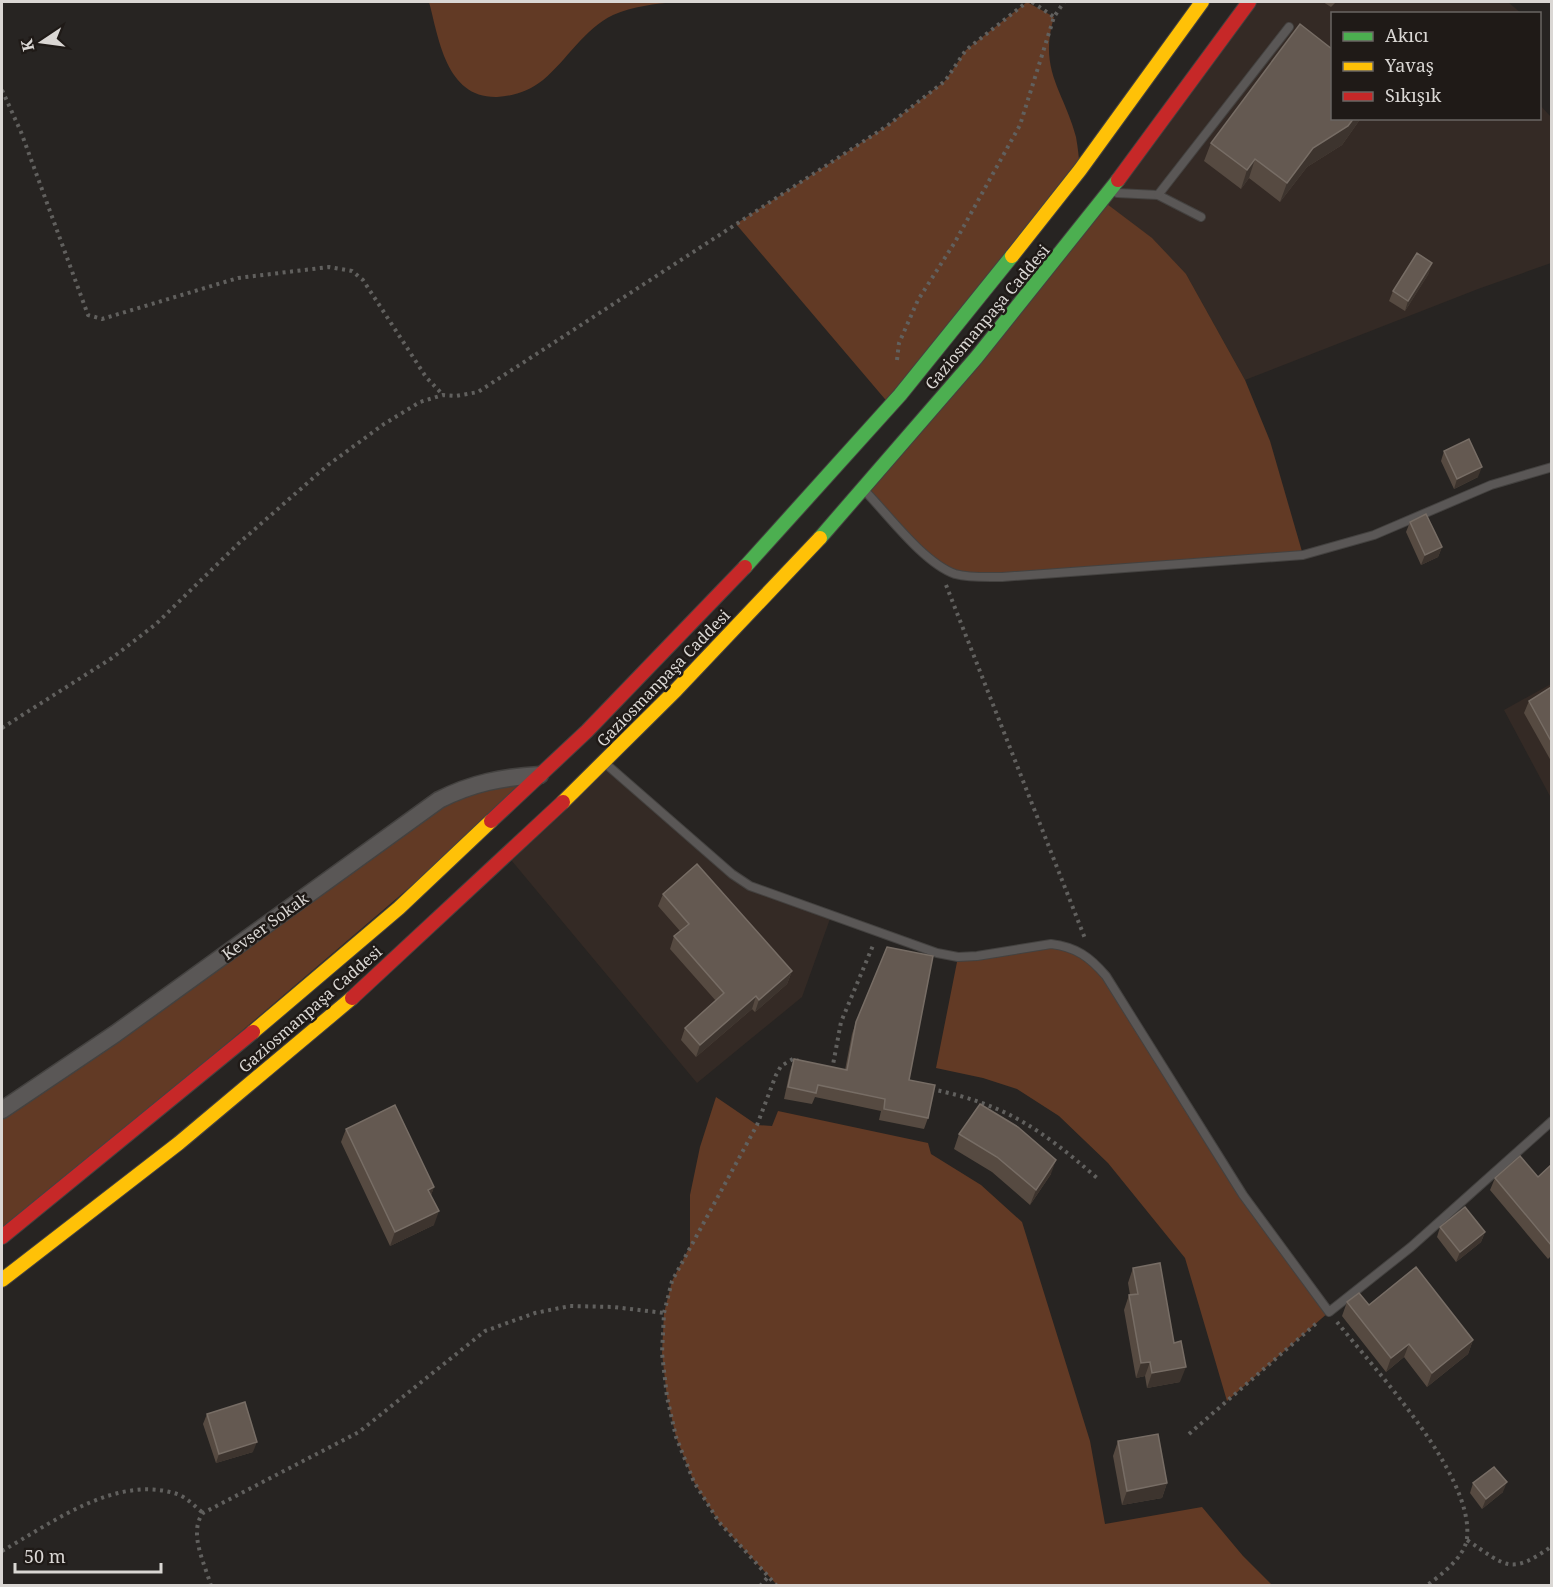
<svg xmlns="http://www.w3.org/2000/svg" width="1553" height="1587" viewBox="0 0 1553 1587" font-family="'Noto Serif',serif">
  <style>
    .built { fill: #342a25 }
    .green { fill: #623a25 }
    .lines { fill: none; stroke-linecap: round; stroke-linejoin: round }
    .lane-casing { stroke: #444240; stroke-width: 10 }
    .street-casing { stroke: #444240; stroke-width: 19 }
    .fast-casing { stroke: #444240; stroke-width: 16 }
    .slow-casing { stroke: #444240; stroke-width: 16 }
    .jam-casing { stroke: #444240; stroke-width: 16 }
    .path { stroke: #61605e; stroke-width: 4; stroke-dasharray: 3 4.5; stroke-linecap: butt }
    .lane { stroke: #5a5756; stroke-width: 8 }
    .street { stroke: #5a5756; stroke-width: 16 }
    .fast { stroke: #4caf50; stroke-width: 14 }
    .slow { stroke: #ffc107; stroke-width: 14 }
    .jam { stroke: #c62828; stroke-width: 14 }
    .wall { fill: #564a41 }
    .shaded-wall { fill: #3d342e }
    .building { fill: #645951; stroke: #776d65; stroke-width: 1.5 }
    .labels { text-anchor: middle; stroke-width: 5; stroke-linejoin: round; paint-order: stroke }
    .street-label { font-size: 16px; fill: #dad7d4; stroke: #1f1a17 }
  </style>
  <rect width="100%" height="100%" fill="#272422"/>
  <g class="built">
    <path d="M 1249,2 L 1508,2 L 1521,13 L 1332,14 L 1332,118 L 1540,118 L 1540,105 L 1551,117 L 1551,263 L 1478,289 L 1245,380 L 1186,274 L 1103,201 Z"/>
    <path d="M 1551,684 L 1551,798 L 1504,710 Z"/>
    <path d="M 604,763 L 732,874 L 831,916 L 802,997 L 697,1083 L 507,855 Z"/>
  </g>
  <g class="green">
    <path d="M 429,2 L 676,2 C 655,4 633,6 613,15 C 584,29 567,60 543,80 C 529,91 514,96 497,97 C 446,98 439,39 429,2 Z"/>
    <path d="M 1027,2 L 1054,17 C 1038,70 1064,91 1076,137 C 1078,148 1079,159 1080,170 L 890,405 L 736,224 L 887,126 L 945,81 L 966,50 Z"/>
    <path d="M 1103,201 L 1152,238 L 1186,274 L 1245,380 L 1270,441 L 1303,555 L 976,577 L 937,564 L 863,489 Z"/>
    <path d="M 541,775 L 2,1236 L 2,1110 L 439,800 Z"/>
    <path d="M 1066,946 L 1096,964 L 1243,1195 L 1329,1312 L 1227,1401 L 1185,1258 L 1108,1163 L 1059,1116 L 1017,1089 L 983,1078 L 936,1068 L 958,957 Z"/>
    <path d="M 716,1097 L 757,1125 L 772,1126 L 778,1111 L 928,1143 L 931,1154 L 981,1185 L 1022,1222 L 1090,1441 L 1105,1524 L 1202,1507 L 1243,1556 L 1272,1585 L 777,1585 L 719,1522 L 694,1482 L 676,1437 L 667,1397 L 662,1353 L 664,1313 L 672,1281 L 690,1246 L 690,1195 L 700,1147 Z"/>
  </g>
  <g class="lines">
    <defs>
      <g id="lane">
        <path d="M 1117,193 L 1158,195 L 1201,217"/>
        <path d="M 1158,195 L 1289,27"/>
        <path d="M 866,492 C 889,516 924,563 955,574 C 970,578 987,577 1002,577 L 1303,555 L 1374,535 L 1491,485 L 1552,467"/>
        <path d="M 606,764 L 732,874 L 750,886 L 937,953 L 958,957 L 977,956 L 1051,944 C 1076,947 1090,957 1106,976 L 1243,1195 L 1329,1312 L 1411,1247 L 1552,1121"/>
      </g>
      <path id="street" d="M 2,1110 L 115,1034 L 439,800 C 472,783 503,777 540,775"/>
      <g id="fast">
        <path d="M 820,538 L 976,358 L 1118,180"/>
        <path d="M 745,567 L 900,395 L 1012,256"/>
      </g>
      <g id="slow">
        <path d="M 1012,256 L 1080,170 L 1202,2"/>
        <path d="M 563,802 L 676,690 L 820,538"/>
        <path d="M 253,1032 L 399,908 L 491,821"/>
        <path d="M 2,1280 L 179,1143 L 352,998"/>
      </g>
      <g id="jam">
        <path d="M 1118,180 L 1249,2"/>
        <path d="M 491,821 L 587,731 L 745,567"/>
        <path d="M 352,998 L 563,802"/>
        <path d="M 2,1237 L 253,1032"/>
      </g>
    </defs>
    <use href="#lane" class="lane-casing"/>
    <use href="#street" class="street-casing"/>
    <use href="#fast" class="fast-casing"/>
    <use href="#slow" class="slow-casing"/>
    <use href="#jam" class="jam-casing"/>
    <g class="path">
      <path d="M 1032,2 L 1054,17"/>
      <path d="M 2,90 L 21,132 L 88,315 L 102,319 L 238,278 L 329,267 L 352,271 L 363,280 L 426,377 L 443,395"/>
      <path d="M 897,360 L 899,343 L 918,300 L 955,242 L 1020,125 L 1054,17 L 1064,2"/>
      <path d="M 946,585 L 1086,941"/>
      <path d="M 2,728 L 112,658 L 156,624 L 239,543 L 328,465 L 384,424 L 420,402 L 443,395 L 456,396 L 478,392 L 887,126 L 945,81 L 966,50 L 1027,2"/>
      <path d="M 832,1070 L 841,1022 L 874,943"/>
      <path d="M 931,1089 C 1005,1104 1041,1129 1097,1178"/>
      <path d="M 1337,1322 C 1376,1371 1474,1475 1467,1538 C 1465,1557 1441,1575 1426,1586"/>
      <path d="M 1189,1434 L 1319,1321"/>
      <path d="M 1467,1540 C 1506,1566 1510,1576 1552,1546"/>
      <path d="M 2,1551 C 52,1523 116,1474 177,1494 C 186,1497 196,1507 203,1513"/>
      <path d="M 211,1586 C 205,1564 188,1533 203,1513 L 359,1432 L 485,1331 L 535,1313 L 570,1306 L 614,1307 L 664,1313"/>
      <path d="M 760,1586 L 768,1577"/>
      <path d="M 777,1586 L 719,1522 L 694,1482 L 676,1437 L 667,1397 L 662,1353 L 664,1313 L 672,1281 L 757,1125 L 776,1075 L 781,1066 L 793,1059 L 798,1060"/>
    </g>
    <use href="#lane" class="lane"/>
    <use href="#street" class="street"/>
    <use href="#fast" class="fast"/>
    <use href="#slow" class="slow"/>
    <use href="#jam" class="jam"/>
  </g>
  <g class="wall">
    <path d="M 1323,2 L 1336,2 L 1331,7 Z"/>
    <path d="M 1332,118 L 1361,118 L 1342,145 L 1307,167 L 1280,202 L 1249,178 L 1241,189 L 1204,161 L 1211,143 Z"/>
    <path d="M 1429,273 L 1405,311 L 1389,301 L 1393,291 Z"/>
    <path d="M 1444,451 L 1478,477 L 1454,489 L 1441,461 Z"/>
    <path d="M 1410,522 L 1442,547 L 1438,557 L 1421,565 L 1406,532 Z"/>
    <path d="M 1551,687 L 1551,761 L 1524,713 L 1529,701 Z"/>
    <path d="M 663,894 L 792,971 L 787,984 L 755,1012 L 752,1009 L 696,1057 L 681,1040 L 685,1028 L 716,1001 L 670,949 L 674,936 L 680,931 L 658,906 Z"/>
    <path d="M 856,1022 L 909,1080 L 928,1118 L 924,1129 L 879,1120 L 881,1111 L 815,1097 L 812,1104 L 784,1099 L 790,1071 L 794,1059 L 845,1070 L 852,1034 Z"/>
    <path d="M 346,1129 L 434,1187 L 431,1195 L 434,1225 L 390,1246 L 341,1142 Z"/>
    <path d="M 959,1134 L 1051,1174 L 1030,1205 L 992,1172 L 954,1149 Z"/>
    <path d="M 1551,1165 L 1551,1256 L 1548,1259 L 1490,1190 L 1495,1178 L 1538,1177 Z"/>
    <path d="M 1440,1227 L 1485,1232 L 1481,1242 L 1456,1262 L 1437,1237 Z"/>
    <path d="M 1133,1268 L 1180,1382 L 1147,1388 L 1145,1376 L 1136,1378 L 1124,1310 L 1129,1295 L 1130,1295 L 1128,1283 Z"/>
    <path d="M 1347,1302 L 1369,1305 L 1473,1340 L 1468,1354 L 1427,1387 L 1404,1357 L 1386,1372 L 1342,1316 Z"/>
    <path d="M 207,1414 L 253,1452 L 216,1463 L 203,1424 Z"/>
    <path d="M 1118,1441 L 1167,1483 L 1162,1498 L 1122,1505 L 1113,1456 Z"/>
    <path d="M 1473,1483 L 1503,1492 L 1482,1509 L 1470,1493 Z"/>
  </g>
  <g class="shaded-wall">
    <path d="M 1354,118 L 1361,118 L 1342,145 L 1307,167 L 1280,202 L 1287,183 L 1313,148 Z"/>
    <path d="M 1255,159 L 1249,178 L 1241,189 L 1247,170 Z"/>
    <path d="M 1432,263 L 1429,273 L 1405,311 L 1408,301 Z"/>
    <path d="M 1482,467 L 1478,477 L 1454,489 L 1457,479 Z"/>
    <path d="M 1442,547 L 1438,557 L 1421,565 L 1425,555 Z"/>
    <path d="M 792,971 L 787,984 L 755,1012 L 759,1000 Z"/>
    <path d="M 756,996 L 752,1009 L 696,1057 L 700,1045 Z"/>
    <path d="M 1056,1160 L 1051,1174 L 1030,1205 L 1036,1190 Z"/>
    <path d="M 434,1187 L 429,1201 L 428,1190 Z"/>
    <path d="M 439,1211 L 434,1225 L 390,1246 L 395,1232 Z"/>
    <path d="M 1485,1232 L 1481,1242 L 1456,1262 L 1460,1252 Z"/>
    <path d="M 1473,1340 L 1468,1354 L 1427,1387 L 1432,1373 Z"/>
    <path d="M 1409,1344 L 1404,1357 L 1386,1372 L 1391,1358 Z"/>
    <path d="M 1150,1362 L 1145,1376 L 1136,1378 L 1141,1363 Z"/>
    <path d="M 1186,1367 L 1180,1382 L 1147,1388 L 1152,1373 Z"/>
    <path d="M 257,1442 L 253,1452 L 216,1463 L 219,1454 Z"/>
    <path d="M 1507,1482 L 1503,1492 L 1482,1509 L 1486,1499 Z"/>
    <path d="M 1167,1483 L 1162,1498 L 1122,1505 L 1127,1491 Z"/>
  </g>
  <g class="building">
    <path d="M 1300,24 L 1332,49 L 1332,118 L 1354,118 L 1348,126 L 1313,148 L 1287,183 L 1255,159 L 1247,170 L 1211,143 Z"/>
    <path d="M 1417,253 L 1432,263 L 1408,301 L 1393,291 Z"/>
    <path d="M 1469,439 L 1482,467 L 1457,479 L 1444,451 Z"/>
    <path d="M 1426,514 L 1442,547 L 1425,555 L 1410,522 Z"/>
    <path d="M 1551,687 L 1551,741 L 1529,701 Z"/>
    <path d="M 697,864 L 792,971 L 759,1000 L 756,996 L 700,1045 L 685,1028 L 724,993 L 674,936 L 689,924 L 663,894 Z"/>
    <path d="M 887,947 L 933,956 L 909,1080 L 935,1085 L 928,1118 L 884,1109 L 885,1099 L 818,1085 L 816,1093 L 788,1087 L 794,1059 L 847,1070 L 856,1022 Z"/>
    <path d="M 980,1104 L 1018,1127 L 1056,1160 L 1036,1190 L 997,1157 L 959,1134 Z"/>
    <path d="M 395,1105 L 434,1187 L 428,1190 L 439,1211 L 395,1232 L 346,1129 Z"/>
    <path d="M 1520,1156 L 1538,1177 L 1551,1165 L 1551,1245 L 1495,1178 Z"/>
    <path d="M 1465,1207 L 1485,1232 L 1460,1252 L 1440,1227 Z"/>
    <path d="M 1160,1263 L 1174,1343 L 1181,1341 L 1186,1367 L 1152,1373 L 1150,1362 L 1141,1363 L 1129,1295 L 1138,1294 L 1133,1268 Z"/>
    <path d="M 1416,1267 L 1473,1340 L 1432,1373 L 1409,1344 L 1391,1358 L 1347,1302 L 1359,1293 L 1369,1305 Z"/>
    <path d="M 245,1402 L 257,1442 L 219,1454 L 207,1414 Z"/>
    <path d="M 1158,1434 L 1167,1483 L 1127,1491 L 1118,1441 Z"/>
    <path d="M 1494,1467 L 1507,1482 L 1486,1499 L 1473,1483 Z"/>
  </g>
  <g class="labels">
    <g class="street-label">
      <text transform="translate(987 317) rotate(-50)" y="6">Gaziosmanpaşa Caddesi</text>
      <text transform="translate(663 678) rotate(-46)" y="6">Gaziosmanpaşa Caddesi</text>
      <text transform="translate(265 926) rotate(-36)" y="6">Kevser Sokak</text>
      <text transform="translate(310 1009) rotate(-41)" y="6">Gaziosmanpaşa Caddesi</text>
    </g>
  </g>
  <rect width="1553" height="1587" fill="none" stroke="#dad7d4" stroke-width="6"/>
  <rect x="1331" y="12" width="210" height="108" fill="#1f1a17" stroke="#6a6663" stroke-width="1.5"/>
  <rect x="1343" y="32" width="30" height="9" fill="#4caf50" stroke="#6a6663" stroke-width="1.5"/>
  <text x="1385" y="42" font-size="18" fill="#dad7d4">Akıcı</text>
  <rect x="1343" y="62" width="30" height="9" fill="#ffc107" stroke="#6a6663" stroke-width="1.5"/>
  <text x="1385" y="72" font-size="18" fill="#dad7d4">Yavaş</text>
  <rect x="1343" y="92" width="30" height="9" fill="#c62828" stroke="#6a6663" stroke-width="1.5"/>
  <text x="1385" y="102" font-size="18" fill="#dad7d4">Sıkışık</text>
  <g transform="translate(42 42) rotate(257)" stroke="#1f1a17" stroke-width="4.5" paint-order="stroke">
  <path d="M0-4.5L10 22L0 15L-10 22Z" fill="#dad7d4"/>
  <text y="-9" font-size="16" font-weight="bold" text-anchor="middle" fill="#dad7d4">K</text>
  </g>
  <path d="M15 1563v9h146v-9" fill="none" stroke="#dad7d4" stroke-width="3"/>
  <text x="24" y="1563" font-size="18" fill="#dad7d4" stroke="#1f1a17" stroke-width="4.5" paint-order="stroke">50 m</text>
</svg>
